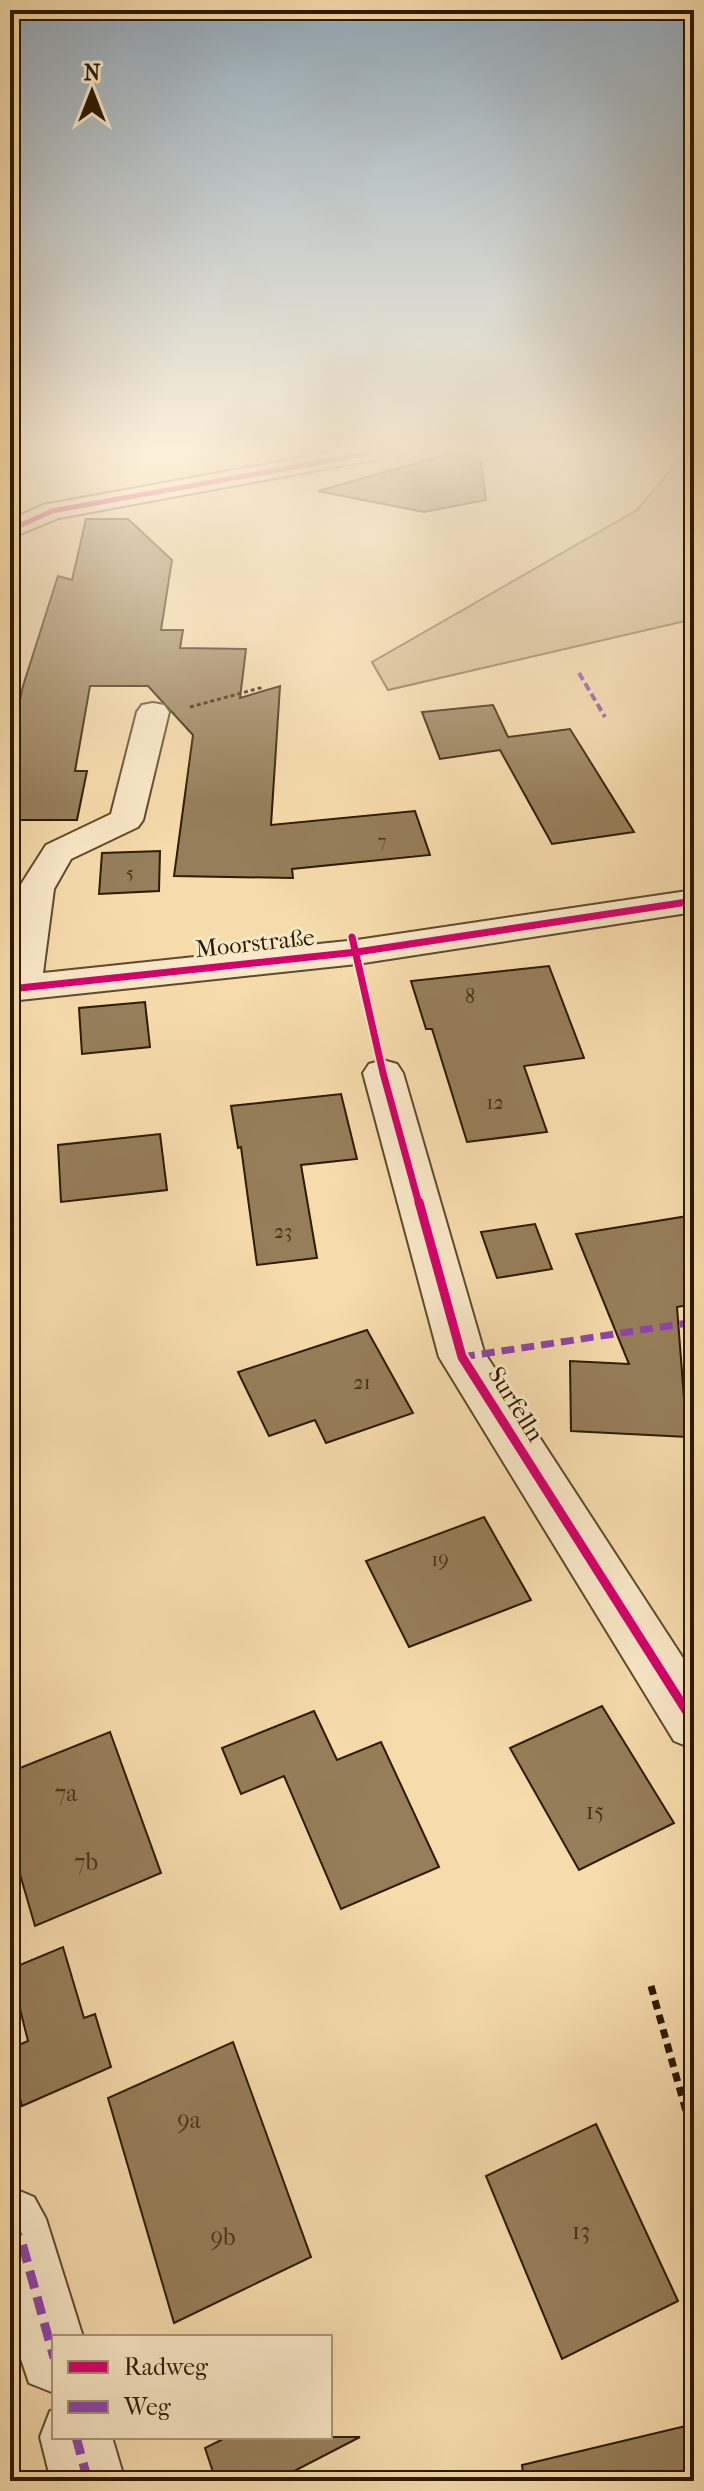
<svg xmlns="http://www.w3.org/2000/svg" width="704" height="2491" viewBox="0 0 704 2491" font-family="'IM FELL French Canon',serif">
  <style>
    .green { fill: #d4ba8e; stroke: #806a47; stroke-width: 2 }
    .building { fill: #957e59; stroke: #2c1a00; stroke-width: 2 }
    .lines { fill: none; stroke-linecap: round; stroke-linejoin: round }
    .minor-casing { stroke: #5e4a2b; stroke-width: 4 }
    .path-far1 { stroke: #2c1a00; stroke-width: 3; stroke-dasharray: 4 3; stroke-linecap: butt }
    .path { stroke: #2c1a00; stroke-width: 7; stroke-dasharray: 9 6; stroke-linecap: butt }
    .minor { fill: #f9e8c8; fill-rule: evenodd }
    .quiet-far2 { stroke: #8e44ad; stroke-width: 4; stroke-dasharray: 8 4; stroke-linecap: butt }
    .quiet-far1 { stroke: #8e44ad; stroke-width: 7; stroke-dasharray: 13 7; stroke-linecap: butt }
    .quiet { stroke: #8e44ad; stroke-width: 9; stroke-dasharray: 18 9; stroke-linecap: butt }
    .cycleway-far2-casing { stroke: #f9e8c8; stroke-width: 8 }
    .cycleway-far1-casing { stroke: #f9e8c8; stroke-width: 11 }
    .cycleway-casing { stroke: #f9e8c8; stroke-width: 14 }
    .cycleway-far2 { stroke: #d6006c; stroke-width: 5 }
    .cycleway-far1 { stroke: #d6006c; stroke-width: 7 }
    .cycleway { stroke: #d6006c; stroke-width: 9 }
    .labels { text-anchor: middle; stroke-width: 6; stroke-linejoin: round; paint-order: stroke }
    .far-number-label { font-size: 18px; fill: #463316 }
    .number-label { font-size: 20px; fill: #463316 }
    .street-label { font-size: 24px; fill: #2c1a00; stroke: #f9e8c8 }
    .near-number-label { font-size: 24px; fill: #463316 }
  </style>
  <rect width="100%" height="100%" fill="#f6dbab"/>
  <filter id="stains"><feTurbulence type="fractalNoise" baseFrequency=".0025" numOctaves="4"/><feColorMatrix values="0 0 0 0 .2 0 0 0 0 .09 0 0 0 0 .02 0 0 0 .5 -.17"/></filter>
  <radialGradient id="worn" r=".72"><stop offset=".6" stop-color="#630" stop-opacity="0"/><stop offset="1" stop-color="#630" stop-opacity=".3"/></radialGradient>
  <path class="green" d="M 685,453 L 694,453 L 694,619 L 388,690 L 372,662 L 637,510 Z"/>
  <g class="building">
    <path d="M 452,453 L 467,453 L 481,462 L 486,500 L 424,512 L 318,491 Z"/>
    <path d="M 86,519 L 128,519 L 172,560 L 161,630 L 183,630 L 180,648 L 246,649 L 240,698 L 280,686 L 271,825 L 415,811 L 430,855 L 292,869 L 293,878 L 174,876 L 193,735 L 148,686 L 90,686 L 75,771 L 87,771 L 77,820 L 10,820 L 10,748 L 23,686 L 58,576 L 72,580 Z"/>
    <path d="M 493,705 L 508,737 L 570,729 L 634,832 L 552,844 L 500,750 L 440,759 L 422,712 Z"/>
    <path d="M 160,851 L 159,891 L 99,894 L 102,853 Z"/>
    <path d="M 549,966 L 584,1058 L 524,1066 L 547,1132 L 467,1142 L 432,1029 L 426,1029 L 411,981 Z"/>
    <path d="M 145,1002 L 150,1047 L 82,1054 L 79,1008 Z"/>
    <path d="M 341,1094 L 357,1159 L 301,1165 L 317,1258 L 257,1265 L 241,1147 L 238,1148 L 231,1106 Z"/>
    <path d="M 160,1134 L 167,1190 L 61,1202 L 58,1145 Z"/>
    <path d="M 694,1215 L 694,1304 L 677,1307 L 687,1437 L 571,1431 L 570,1361 L 629,1364 L 576,1234 Z"/>
    <path d="M 535,1224 L 552,1269 L 497,1278 L 481,1232 Z"/>
    <path d="M 367,1330 L 413,1413 L 326,1443 L 315,1420 L 269,1436 L 238,1372 Z"/>
    <path d="M 484,1517 L 531,1600 L 409,1647 L 366,1561 Z"/>
    <path d="M 602,1706 L 674,1823 L 579,1870 L 510,1748 Z"/>
    <path d="M 314,1711 L 337,1760 L 381,1742 L 439,1867 L 341,1909 L 284,1776 L 241,1794 L 222,1748 Z"/>
    <path d="M 110,1732 L 161,1873 L 35,1926 L 10,1840 L 10,1772 Z"/>
    <path d="M 63,1947 L 84,2018 L 95,2014 L 111,2067 L 22,2106 L 10,2060 L 10,2049 L 28,2041 L 10,1969 Z"/>
    <path d="M 233,2042 L 311,2257 L 174,2323 L 108,2098 Z"/>
    <path d="M 596,2124 L 678,2301 L 562,2359 L 486,2176 Z"/>
    <path d="M 694,2424 L 694,2481 L 524,2481 L 522,2465 Z"/>
    <path d="M 227,2437 L 360,2437 L 275,2481 L 216,2481 L 205,2448 Z"/>
  </g>
  <g class="lines">
    <defs>
      <g id="minor">
        <path d="M 328,453 L 384,453 L 381,458 L 372,460 L 59,518 L 10,538 L 10,520 L 43,505 Z"/>
        <path d="M 153,703 L 164,705 L 169,712 L 143,820 L 138,827 L 71,859 L 54,889 L 43,973 L 357,940 L 694,890 L 694,912 L 357,964 L 10,1001 L 10,943 L 18,889 L 46,845 L 111,814 L 137,712 L 142,705 Z"/>
        <path d="M 383,1060 L 397,1064 L 403,1073 L 484,1352 L 694,1675 L 694,1749 L 674,1741 L 439,1357 L 363,1073 L 369,1064 Z"/>
        <path d="M 10,2187 L 34,2197 L 46,2219 L 83,2337 L 54,2337 L 54,2393 L 29,2383 L 10,2326 Z"/>
        <path d="M 54,2410 L 54,2437 L 112,2437 L 125,2481 L 51,2481 L 40,2437 L 50,2411 Z"/>
      </g>
    </defs>
    <use href="#minor" class="minor-casing"/>
    <path class="path-far1" d="M 190,707 L 260,688 L 262,691"/>
    <path class="path" d="M 651,1986 L 694,2140"/>
    <use href="#minor" class="minor"/>
    <path class="quiet-far2" d="M 579,673 L 605,717"/>
    <path class="quiet-far1" d="M 462,1357 L 694,1322"/>
    <g class="quiet">
      <path d="M 10,2221 L 22,2243 L 54,2358"/>
      <path d="M 76,2437 L 88,2481"/>
    </g>
    <defs>
      <path id="cycleway-far2" d="M 10,530 L 52,511 L 372,453"/>
      <g id="cycleway-far1">
        <path d="M 352,937 L 383,1073 L 419,1204"/>
        <path d="M 10,989 L 357,952 L 694,901"/>
      </g>
      <path id="cycleway" d="M 419,1202 L 462,1357 L 694,1723"/>
    </defs>
    <use href="#cycleway-far2" class="cycleway-far2-casing"/>
    <use href="#cycleway-far1" class="cycleway-far1-casing"/>
    <use href="#cycleway" class="cycleway-casing"/>
    <use href="#cycleway-far2" class="cycleway-far2"/>
    <use href="#cycleway-far1" class="cycleway-far1"/>
    <use href="#cycleway" class="cycleway"/>
  </g>
  <linearGradient id="sky" x2="0" y2="1"><stop stop-color="#92a9b8"/><stop offset="0.56" stop-color="#fbefd9"/><stop offset="1" stop-color="#fbefd9" stop-opacity="0"/></linearGradient>
  <rect width="704" height="802" fill="url(#sky)"/>
  <g class="labels">
    <g class="far-number-label">
      <text x="382" y="847">7</text>
      <text x="130" y="879">5</text>
    </g>
    <g class="number-label">
      <text x="470" y="1003">8</text>
      <text x="495" y="1109">12</text>
      <text x="283" y="1238">23</text>
      <text x="362" y="1389">21</text>
      <text x="440" y="1566">19</text>
    </g>
    <g class="street-label">
      <text transform="translate(255 943) rotate(-6)" y="8">Moorstraße</text>
      <text transform="translate(516 1404) rotate(58)" y="8">Surfelln</text>
    </g>
    <g class="near-number-label">
      <text x="66" y="1801">7a</text>
      <text x="595" y="1819">15</text>
      <text x="86" y="1870">7b</text>
      <text x="189" y="2128">9a</text>
      <text x="581" y="2239">13</text>
      <text x="223" y="2245">9b</text>
    </g>
  </g>
  <rect width="704" height="2491" fill="none" stroke="#f6dbab" stroke-width="40"/>
  <rect x="12" y="12" width="680" height="2467" fill="none" stroke="#2c1a00" stroke-width="4"/>
  <rect x="20" y="20" width="664" height="2451" fill="none" stroke="#2c1a00" stroke-width="2"/>
  <rect x="52" y="2335" width="280" height="104" fill="#f9e8c8" stroke="#a79678" stroke-width="2"/>
  <rect x="68" y="2361" width="40" height="12" fill="#d6006c" stroke="#a79678" stroke-width="2"/>
  <text x="124" y="2375" font-size="24" fill="#2c1a00">Radweg</text>
  <rect x="68" y="2401" width="40" height="12" fill="#8e44ad" stroke="#a79678" stroke-width="2"/>
  <text x="124" y="2415" font-size="24" fill="#2c1a00">Weg</text>
  <g transform="translate(92 92)" stroke="#f9e8c8" stroke-width="6" paint-order="stroke">
  <path d="M0-6L14 30L0 20L-14 30Z" fill="#2c1a00"/>
  <text y="-12" font-size="22" font-weight="bold" text-anchor="middle" fill="#2c1a00">N</text>
  </g>
  <rect width="100%" height="100%" filter="url(#stains)"/>
  <rect width="100%" height="100%" fill="url(#worn)"/>
</svg>
